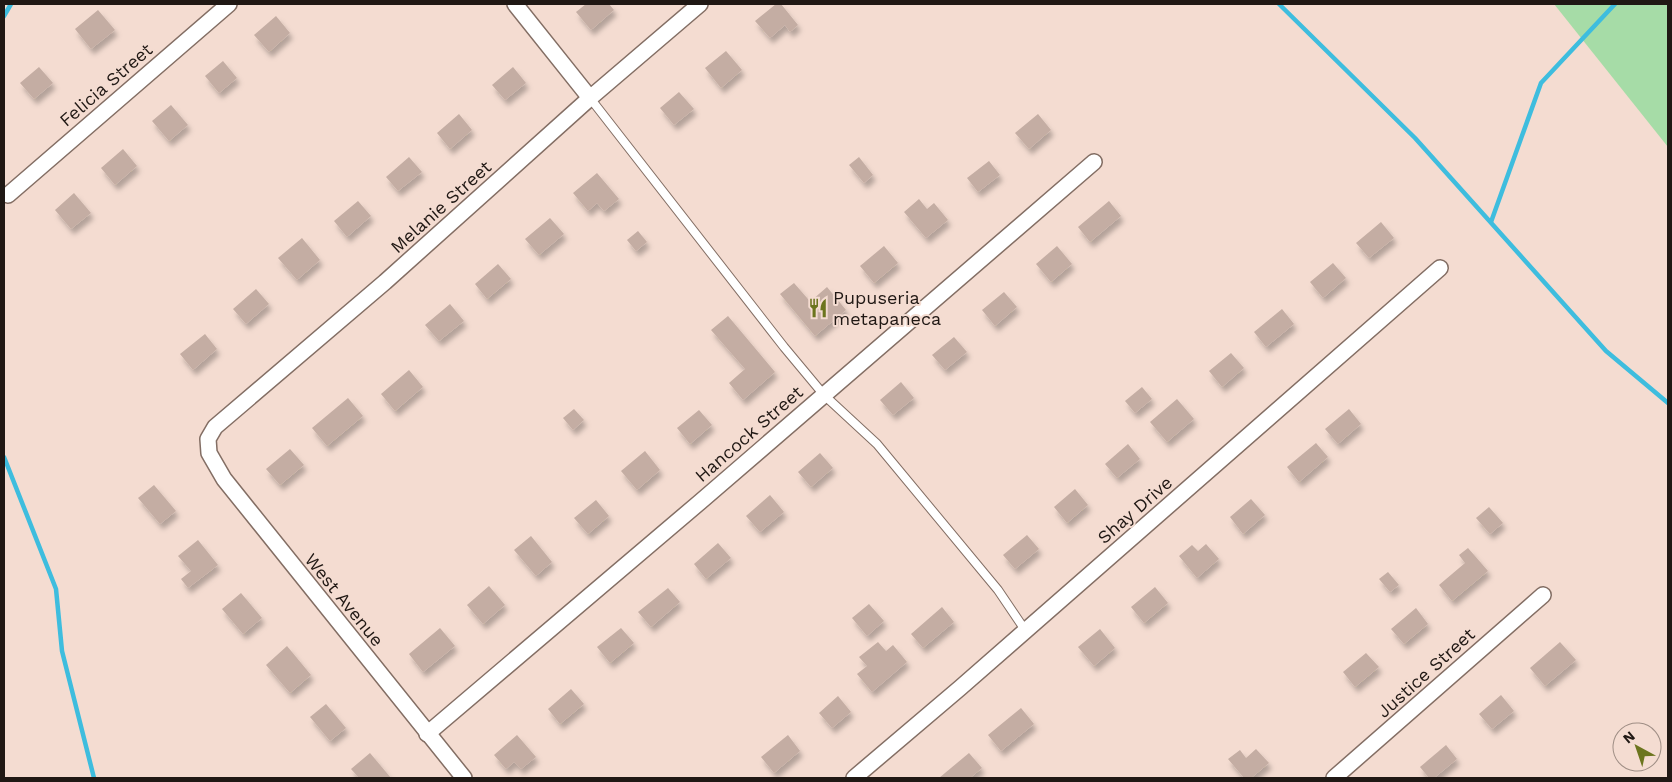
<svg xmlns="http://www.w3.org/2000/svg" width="1672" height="782" viewBox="0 0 1672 782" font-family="'Work Sans',sans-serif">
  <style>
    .green { fill: #a6dca7 }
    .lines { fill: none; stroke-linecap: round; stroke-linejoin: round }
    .stream { stroke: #3ebdde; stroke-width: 4.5 }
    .building { fill: #c4ada3; filter: url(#shadow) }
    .lane-casing { stroke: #836e64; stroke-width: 10 }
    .street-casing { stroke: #836e64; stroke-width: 18 }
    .lane { stroke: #fff; stroke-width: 8 }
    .street { stroke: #fff; stroke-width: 15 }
    .labels { text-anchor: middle; stroke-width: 4; stroke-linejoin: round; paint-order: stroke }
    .street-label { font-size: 18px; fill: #201814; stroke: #f4dcd1 }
    .poi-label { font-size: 18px; fill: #201814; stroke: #f4dcd1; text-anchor: start }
  </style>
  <defs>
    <filter id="shadow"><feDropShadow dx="3" dy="5.5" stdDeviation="2.5" flood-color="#0004"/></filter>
  </defs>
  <rect width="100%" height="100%" fill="#f4dcd1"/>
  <path class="green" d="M 1554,4 L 1668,4 L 1668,147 Z"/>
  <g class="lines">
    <g class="stream">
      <path d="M 1279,4 L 1415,138 L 1606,351 L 1668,403"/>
      <path d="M 4,16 L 11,4"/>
      <path d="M 1491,222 L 1541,83 L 1615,4"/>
      <path d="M 4,457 L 56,589 L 62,651 L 94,778"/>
    </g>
  </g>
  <g class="building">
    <path d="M 586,4 L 609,4 L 614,10 L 591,30 L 576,12 Z"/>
    <path d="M 776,4 L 781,4 L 798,25 L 790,32 L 785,25 L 770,38 L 755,21 Z"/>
    <path d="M 98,10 L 115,30 L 91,49 L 75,29 Z"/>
    <path d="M 276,16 L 290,33 L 269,52 L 254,35 Z"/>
    <path d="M 726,51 L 742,70 L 721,88 L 705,68 Z"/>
    <path d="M 223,61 L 237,78 L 219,93 L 205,76 Z"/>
    <path d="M 39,67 L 53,83 L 34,99 L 20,83 Z"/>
    <path d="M 513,67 L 526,83 L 505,100 L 492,85 Z"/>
    <path d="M 679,92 L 694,109 L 674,125 L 660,108 Z"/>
    <path d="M 171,105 L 188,125 L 169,141 L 152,121 Z"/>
    <path d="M 459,114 L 472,130 L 450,149 L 437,133 Z"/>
    <path d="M 1038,114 L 1051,130 L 1029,149 L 1015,133 Z"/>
    <path d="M 123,149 L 137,166 L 115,185 L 101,168 Z"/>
    <path d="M 409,157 L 422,172 L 398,191 L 386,177 Z"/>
    <path d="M 859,157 L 873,175 L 864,183 L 849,165 Z"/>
    <path d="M 989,161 L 1000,175 L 978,192 L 967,178 Z"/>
    <path d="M 597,173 L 619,199 L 604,211 L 597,203 L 588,211 L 573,193 Z"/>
    <path d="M 74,193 L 91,213 L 71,229 L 55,210 Z"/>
    <path d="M 919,199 L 927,209 L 934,203 L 948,220 L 926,238 L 904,212 Z"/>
    <path d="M 358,201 L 371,216 L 347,237 L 334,221 Z"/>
    <path d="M 1109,201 L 1121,216 L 1090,242 L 1078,227 Z"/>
    <path d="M 550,218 L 564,234 L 539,255 L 525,239 Z"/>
    <path d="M 1381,222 L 1394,238 L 1369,258 L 1356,243 Z"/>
    <path d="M 638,231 L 647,242 L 636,251 L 627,240 Z"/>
    <path d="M 302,238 L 320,260 L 297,280 L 278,258 Z"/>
    <path d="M 884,246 L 898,263 L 874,283 L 860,266 Z"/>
    <path d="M 1057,246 L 1072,264 L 1051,282 L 1036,264 Z"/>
    <path d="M 1333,263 L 1346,278 L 1323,298 L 1310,282 Z"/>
    <path d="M 498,264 L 511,279 L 487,299 L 475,284 Z"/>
    <path d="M 794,283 L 814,306 L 816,304 L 812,300 L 827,287 L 846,310 L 815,336 L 780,294 Z"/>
    <path d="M 256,289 L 269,304 L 246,324 L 233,309 Z"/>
    <path d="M 1004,292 L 1017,307 L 995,326 L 982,310 Z"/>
    <path d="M 450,304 L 464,321 L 439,341 L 425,325 Z"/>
    <path d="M 1282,309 L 1294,324 L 1266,347 L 1254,332 Z"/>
    <path d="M 728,316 L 775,372 L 743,400 L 729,383 L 745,369 L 711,330 Z"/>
    <path d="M 205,334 L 217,349 L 193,370 L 180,354 Z"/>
    <path d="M 954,337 L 967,352 L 945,370 L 932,355 Z"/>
    <path d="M 1231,353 L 1244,368 L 1222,387 L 1209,371 Z"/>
    <path d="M 409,370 L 423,387 L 395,411 L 381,394 Z"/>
    <path d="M 901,382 L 914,398 L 893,415 L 880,400 Z"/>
    <path d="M 1142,387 L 1152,399 L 1135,413 L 1125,401 Z"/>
    <path d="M 348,398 L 363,416 L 327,446 L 312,428 Z"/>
    <path d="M 1177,399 L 1194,419 L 1167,442 L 1150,422 Z"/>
    <path d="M 574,409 L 584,420 L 573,430 L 563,418 Z"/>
    <path d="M 1349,409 L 1361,424 L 1338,444 L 1325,429 Z"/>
    <path d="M 699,410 L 712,425 L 690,444 L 677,428 Z"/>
    <path d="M 1316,443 L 1328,457 L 1299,482 L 1287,467 Z"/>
    <path d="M 1128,444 L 1140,459 L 1117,478 L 1105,464 Z"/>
    <path d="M 290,449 L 304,465 L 280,485 L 266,469 Z"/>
    <path d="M 645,451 L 660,470 L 637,490 L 621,471 Z"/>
    <path d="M 820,453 L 833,468 L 811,487 L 798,472 Z"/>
    <path d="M 154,485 L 176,511 L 160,524 L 138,498 Z"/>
    <path d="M 1075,489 L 1088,505 L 1067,523 L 1054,507 Z"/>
    <path d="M 770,495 L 784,512 L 760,532 L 746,516 Z"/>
    <path d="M 1251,499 L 1265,515 L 1243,534 L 1230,517 Z"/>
    <path d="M 596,500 L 609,516 L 588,534 L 574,518 Z"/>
    <path d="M 1489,507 L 1503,523 L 1490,534 L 1476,518 Z"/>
    <path d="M 1027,535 L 1039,549 L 1015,569 L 1003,555 Z"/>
    <path d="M 531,536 L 552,562 L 536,576 L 514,550 Z"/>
    <path d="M 198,540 L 218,565 L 188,588 L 181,579 L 191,571 L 178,556 Z"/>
    <path d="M 718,543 L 731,558 L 706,579 L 694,564 Z"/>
    <path d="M 1206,544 L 1219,559 L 1197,578 L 1179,556 L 1192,545 L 1198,551 Z"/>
    <path d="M 1468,548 L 1488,571 L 1452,601 L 1439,585 L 1465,563 L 1459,555 Z"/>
    <path d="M 1388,572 L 1399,585 L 1390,592 L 1379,579 Z"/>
    <path d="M 489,586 L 505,605 L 483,624 L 467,605 Z"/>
    <path d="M 1155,587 L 1168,603 L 1144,623 L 1131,607 Z"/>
    <path d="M 668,588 L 680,602 L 651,627 L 638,612 Z"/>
    <path d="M 241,593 L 262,618 L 243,634 L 222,609 Z"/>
    <path d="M 869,604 L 884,621 L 867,636 L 852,618 Z"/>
    <path d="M 942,607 L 954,622 L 923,648 L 911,634 Z"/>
    <path d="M 1416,608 L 1428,624 L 1404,644 L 1391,629 Z"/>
    <path d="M 440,628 L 455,646 L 423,672 L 409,654 Z"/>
    <path d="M 621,628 L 634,643 L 610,663 L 597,647 Z"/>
    <path d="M 1100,629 L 1115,648 L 1094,666 L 1078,647 Z"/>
    <path d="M 878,642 L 886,651 L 893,645 L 907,662 L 872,692 L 857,674 L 867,666 L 859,657 Z"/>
    <path d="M 1560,642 L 1576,660 L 1545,686 L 1530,668 Z"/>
    <path d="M 287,646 L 311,675 L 290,693 L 266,665 Z"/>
    <path d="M 1366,653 L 1379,667 L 1355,687 L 1343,672 Z"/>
    <path d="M 571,689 L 584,704 L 560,724 L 548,709 Z"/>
    <path d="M 1501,695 L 1514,711 L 1492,729 L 1479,714 Z"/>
    <path d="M 838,696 L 851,712 L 832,728 L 819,713 Z"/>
    <path d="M 326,704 L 346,728 L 330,741 L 310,717 Z"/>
    <path d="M 1021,708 L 1034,724 L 1001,751 L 988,735 Z"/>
    <path d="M 517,735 L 536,757 L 521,769 L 514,762 L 506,769 L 494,755 Z"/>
    <path d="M 788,735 L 800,751 L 774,773 L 761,757 Z"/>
    <path d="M 1446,745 L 1457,759 L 1434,778 L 1429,778 L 1420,767 Z"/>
    <path d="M 1256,749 L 1269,763 L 1251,778 L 1244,778 L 1228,759 L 1240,750 L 1246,758 Z"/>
    <path d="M 370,753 L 391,778 L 359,778 L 351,769 Z"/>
    <path d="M 969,753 L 982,768 L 970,778 L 939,778 Z"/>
  </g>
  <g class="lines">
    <defs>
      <path id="lane" d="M 590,98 L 784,347 L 824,395 L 877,444 L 998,590 L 1025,630"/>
      <g id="street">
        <path d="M 515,4 L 590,98"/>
        <path d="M 8,195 L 229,4"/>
        <path d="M 427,734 L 700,502 L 1094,162"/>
        <path d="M 464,778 L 224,479 L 209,453 L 208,439 L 215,427 L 385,282 L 590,98 L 700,4"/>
        <path d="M 854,778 L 960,688 L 1440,268"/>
        <path d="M 1334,778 L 1543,595"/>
      </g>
    </defs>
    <use href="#lane" class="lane-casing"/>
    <use href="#street" class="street-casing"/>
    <use href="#lane" class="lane"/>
    <use href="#street" class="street"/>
  </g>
  <defs>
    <symbol id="restaurant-bare" viewBox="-9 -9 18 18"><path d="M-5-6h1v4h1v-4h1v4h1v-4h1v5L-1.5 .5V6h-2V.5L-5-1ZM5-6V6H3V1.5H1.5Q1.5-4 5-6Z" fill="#6c751e" stroke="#f4dcd1" stroke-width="2.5" paint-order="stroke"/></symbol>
  </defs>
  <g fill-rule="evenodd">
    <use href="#restaurant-bare" x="804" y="294" width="28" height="28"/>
  </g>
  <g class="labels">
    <g class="street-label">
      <text transform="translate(106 85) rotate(-41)" y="6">Felicia Street</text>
      <text transform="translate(441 207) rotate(-42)" y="6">Melanie Street</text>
      <text transform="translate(749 434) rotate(-41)" y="6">Hancock Street</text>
      <text transform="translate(1135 510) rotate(-41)" y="6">Shay Drive</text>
      <text transform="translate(344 600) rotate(51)" y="6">West Avenue</text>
      <text transform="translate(1426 673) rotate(-42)" y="6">Justice Street</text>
    </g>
    <g class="poi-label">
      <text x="833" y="304">Pupuseria<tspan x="833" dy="21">metapaneca</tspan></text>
    </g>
  </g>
  <rect width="1672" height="782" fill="none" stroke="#201814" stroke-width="10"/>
  <g transform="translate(1637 747) rotate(320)"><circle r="24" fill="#f4dcd1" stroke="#9f8e85"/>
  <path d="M0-4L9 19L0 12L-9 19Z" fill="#6c751e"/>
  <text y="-8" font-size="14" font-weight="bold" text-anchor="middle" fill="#201814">N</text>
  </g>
</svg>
